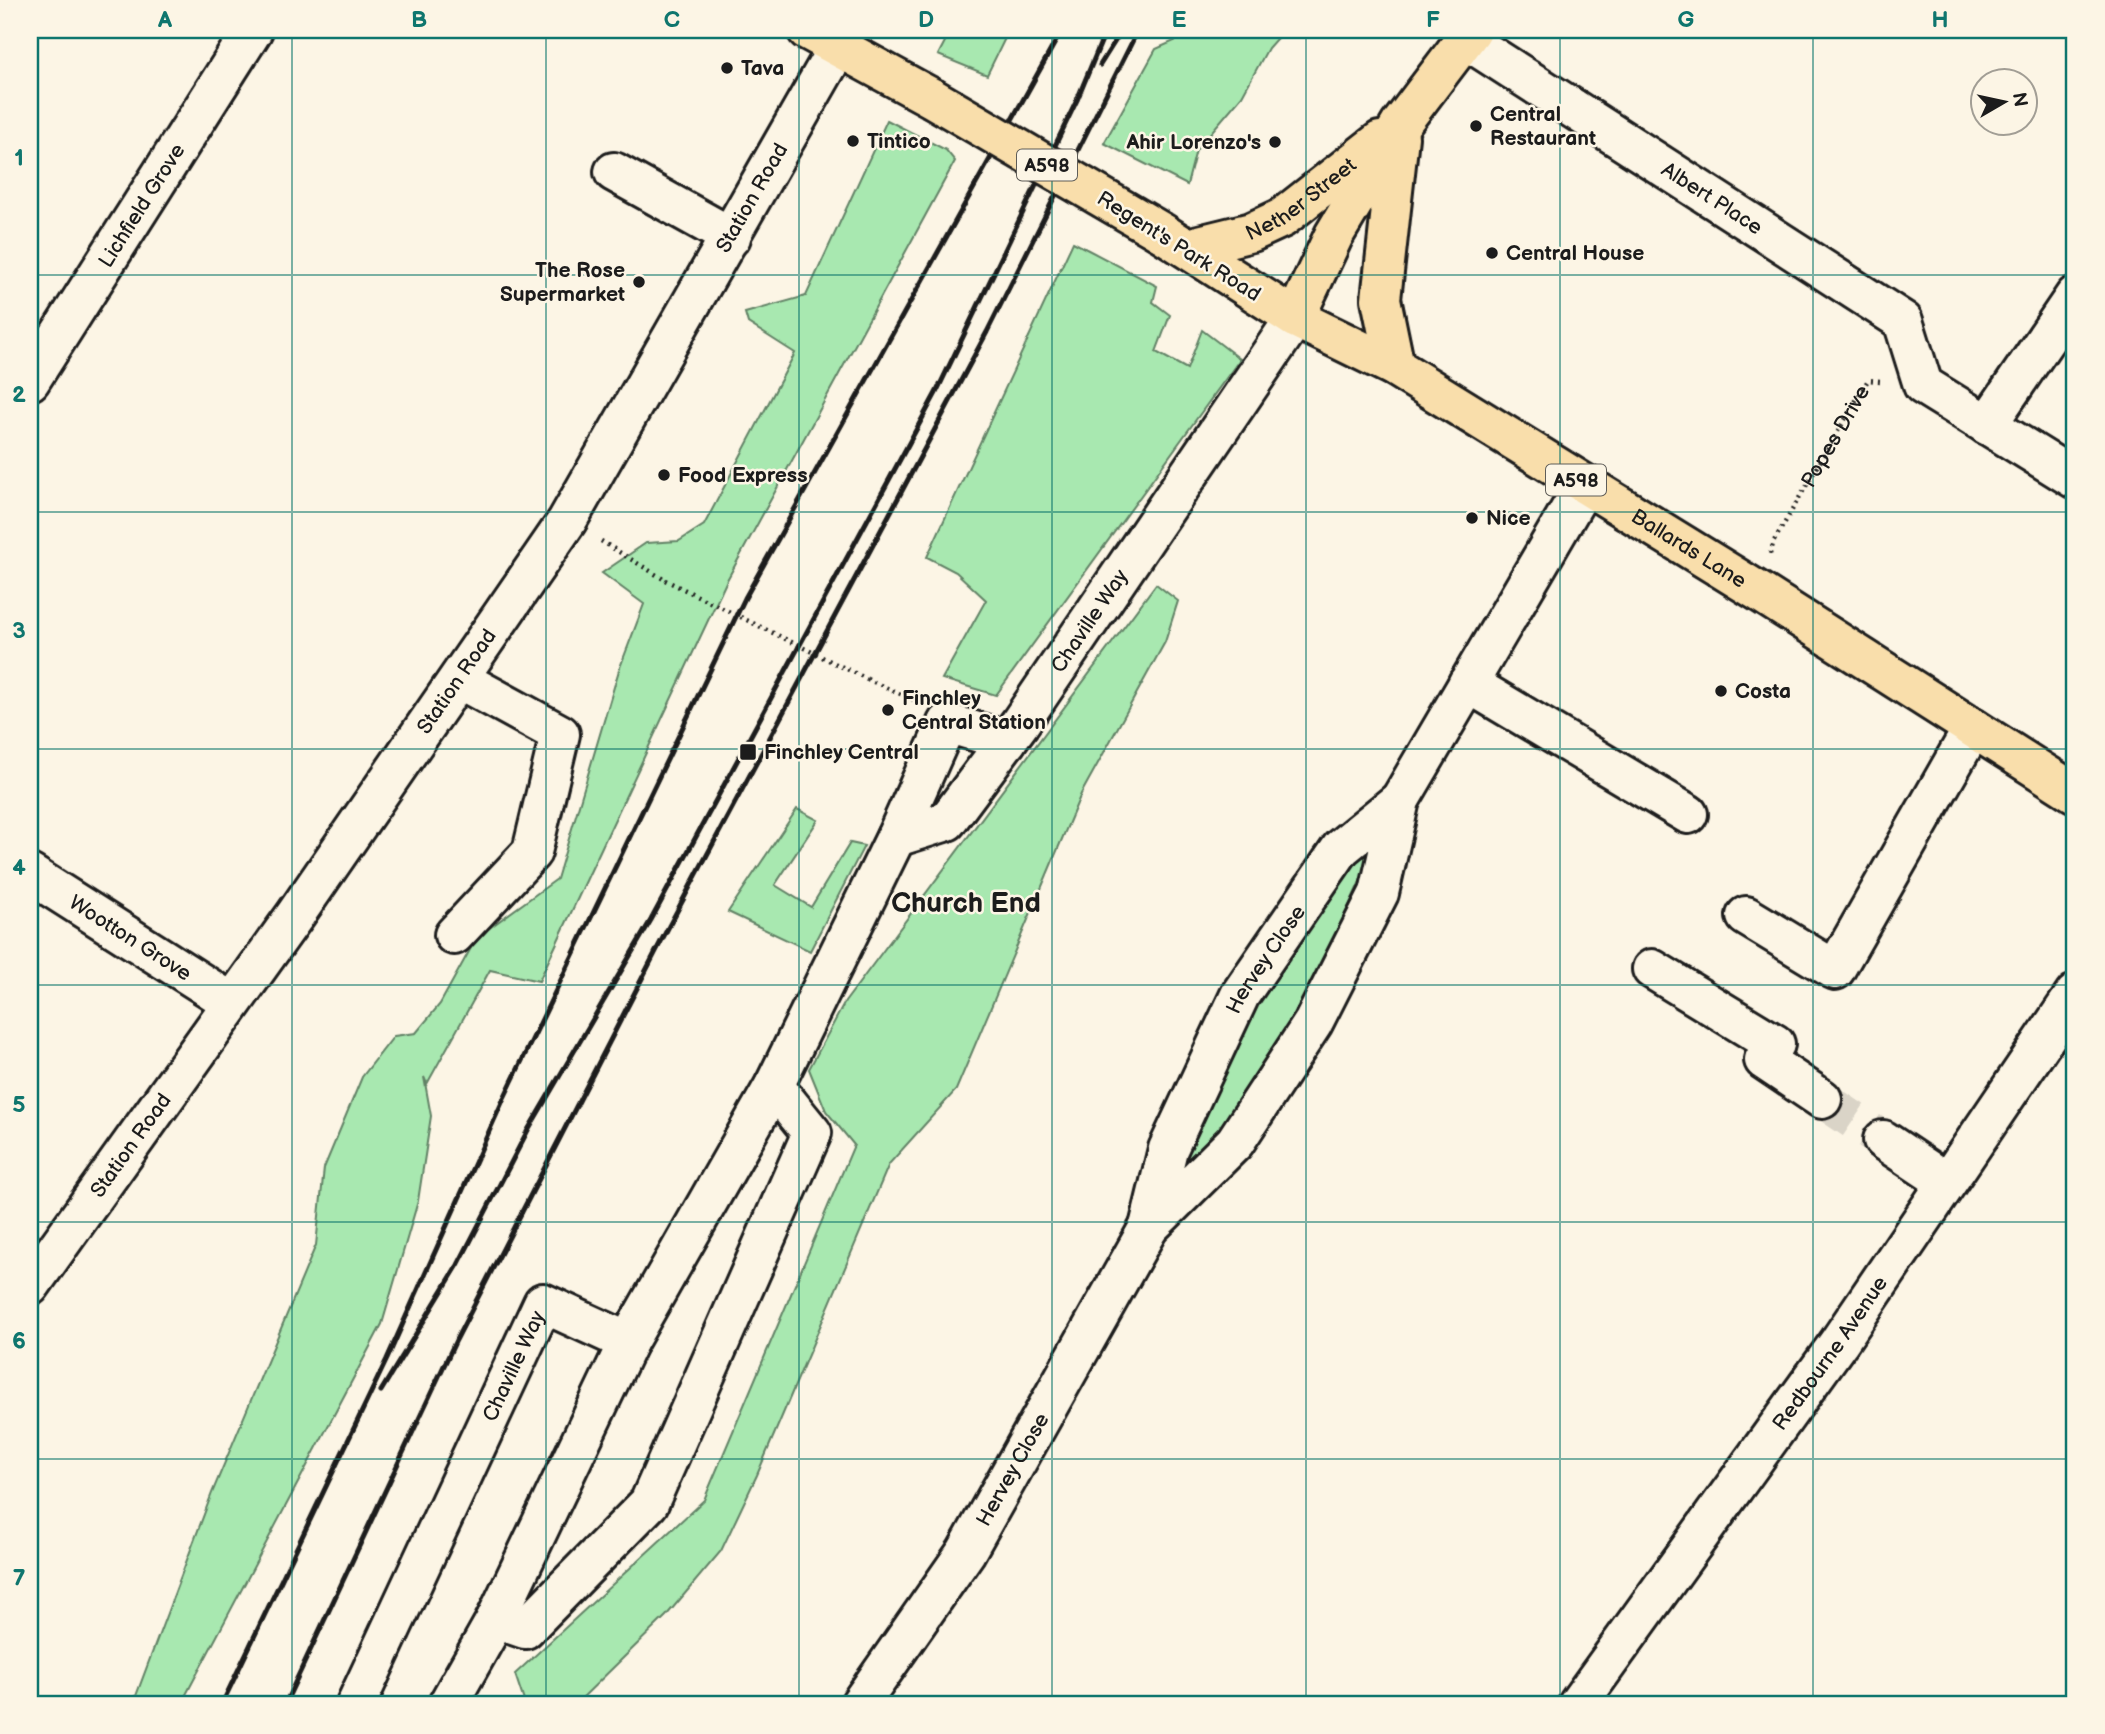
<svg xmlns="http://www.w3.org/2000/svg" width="2105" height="1734" viewBox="0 0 2105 1734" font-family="'Balsamiq Sans',sans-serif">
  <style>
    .green { fill: #a8e8b0; stroke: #628266; stroke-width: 2 }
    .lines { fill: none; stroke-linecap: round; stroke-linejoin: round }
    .minor-tunnel { stroke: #dad4c7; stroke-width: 38; stroke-dasharray: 38 19; stroke-linecap: butt }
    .minor-casing { stroke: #1c1c1c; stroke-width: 44 }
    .major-casing { stroke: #1c1c1c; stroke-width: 44 }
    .path { stroke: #1c1c1c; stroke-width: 4.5; stroke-dasharray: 2 5; stroke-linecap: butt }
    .minor { stroke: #fcf5e5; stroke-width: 38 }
    .major { stroke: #f9deab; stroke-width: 38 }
    .rail { stroke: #1c1c1c; stroke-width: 5 }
    .major-bridge-casing { stroke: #1c1c1c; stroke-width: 44; stroke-linecap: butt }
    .path-bridge { stroke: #1c1c1c; stroke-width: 4.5; stroke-dasharray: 2 5; stroke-linecap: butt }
    .major-bridge { stroke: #f9deab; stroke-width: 38 }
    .grid { fill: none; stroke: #0f766e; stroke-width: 2; stroke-opacity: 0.55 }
    .poi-dot { fill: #1c1c1c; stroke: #fcf5e5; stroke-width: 2.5 }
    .labels { text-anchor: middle; stroke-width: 5; stroke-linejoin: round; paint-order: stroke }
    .shield { fill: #fcf5e5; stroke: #5f5d58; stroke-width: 2 }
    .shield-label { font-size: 19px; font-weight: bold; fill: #1c1c1c }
    .poi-label { font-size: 21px; font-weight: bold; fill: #1c1c1c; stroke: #fcf5e5; text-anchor: start }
    .street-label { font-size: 21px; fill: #1c1c1c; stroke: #fcf5e5 }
    .district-label { font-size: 28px; font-weight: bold; fill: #1c1c1c; stroke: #fcf5e5 }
    .neatline { fill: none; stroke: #0f766e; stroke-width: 2.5 }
    .grid-label { font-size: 23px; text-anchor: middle; font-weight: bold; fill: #0f766e }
  </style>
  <rect width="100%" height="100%" fill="#fcf5e5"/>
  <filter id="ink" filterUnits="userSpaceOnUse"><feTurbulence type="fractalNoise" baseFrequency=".0143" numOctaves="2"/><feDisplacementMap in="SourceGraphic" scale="14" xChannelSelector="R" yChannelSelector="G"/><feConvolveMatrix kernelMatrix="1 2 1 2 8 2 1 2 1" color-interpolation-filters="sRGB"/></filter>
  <g filter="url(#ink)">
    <g class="green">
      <path d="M 951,30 L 1009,30 L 987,75 L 938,55 Z"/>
      <path d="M 1199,30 L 1284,30 L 1268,48 L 1242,96 L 1196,150 L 1187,185 L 1104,143 L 1156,49 Z"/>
      <path d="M 887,120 L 946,150 L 955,161 L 727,580 L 539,981 L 490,970 L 427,1084 L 424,1077 L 431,1116 L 418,1201 L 382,1324 L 181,1704 L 133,1704 L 212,1493 L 316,1245 L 324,1168 L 362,1077 L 394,1036 L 416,1033 L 440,1004 L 477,937 L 557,879 L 619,670 L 644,604 L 602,573 L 646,543 L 679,541 L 704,525 L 795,353 L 748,323 L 745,313 L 806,296 Z"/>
      <path d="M 1073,242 L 1157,286 L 1153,302 L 1170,315 L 1156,352 L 1187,369 L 1202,330 L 1240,359 L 996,695 L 942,679 L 986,600 L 956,572 L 927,557 Z"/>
      <path d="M 1156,584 L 1178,601 L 1165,642 L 1081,794 L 956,1090 L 889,1164 L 757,1475 L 721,1551 L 666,1616 L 576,1704 L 525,1704 L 515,1674 L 704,1500 L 854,1145 L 826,1111 L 809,1069 L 845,1002 Z"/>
      <path d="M 797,809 L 818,820 L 775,885 L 811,907 L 850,843 L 864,846 L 810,951 L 728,912 Z"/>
      <path d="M 1373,835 L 1378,842 L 1291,1033 L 1194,1166 L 1180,1161 L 1244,1024 L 1286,951 Z"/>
    </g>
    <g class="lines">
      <path class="minor-tunnel" d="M 1822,1099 L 1883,1140"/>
      <defs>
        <g id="minor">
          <path id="s2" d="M 1465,39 L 1903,321 L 1923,385 L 2075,479"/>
          <path d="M 614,172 L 731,237"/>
          <path id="s3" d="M 30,381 L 253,30"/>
          <path d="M 1987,425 L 2075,296"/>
          <path d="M 1468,683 L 1688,814"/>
          <path id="s4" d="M 896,837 L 947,821 L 1020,723 L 1295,318"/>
          <path id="s5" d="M 30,874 L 231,1002"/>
          <path d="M 1746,916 L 1835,970 L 1973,728"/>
          <path d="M 454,935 L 532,852 L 560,734 L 459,679"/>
          <path d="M 1652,969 L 1775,1044 L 1764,1060 L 1822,1099"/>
          <path d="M 1883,1140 L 1946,1182"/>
          <path id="s6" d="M 1149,1227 L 1168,1149 L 1240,995 L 1341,848 L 1400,800"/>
          <path id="s7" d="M 30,1286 L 296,914 L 567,521 L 838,47"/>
          <path d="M 496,1619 L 628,1342"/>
          <path id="s8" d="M 356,1704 L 543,1303 L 628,1342 L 774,1086 L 896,837 L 947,723 L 1007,741"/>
          <path d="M 448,1704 L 496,1619 L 525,1629 L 649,1503 L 812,1133 L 774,1086"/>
          <path id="s9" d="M 860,1704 L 966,1552 L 1149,1227 L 1235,1142 L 1313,1023 L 1379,893 L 1400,800 L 1584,486"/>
          <path id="s10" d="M 1578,1704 L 1839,1342 L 2075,994"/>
        </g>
        <g id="major">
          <path d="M 807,30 L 932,98"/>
          <path id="s11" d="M 1161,232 L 1295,318 L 1395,367 L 1758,591 L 2075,793"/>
          <path id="s12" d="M 1187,248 L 1252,232 L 1282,218 L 1380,141"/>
          <path d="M 1295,318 L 1334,235 L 1400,125 L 1472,30"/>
          <path d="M 1395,367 L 1381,299 L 1399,137"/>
        </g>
      </defs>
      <use href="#minor" class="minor-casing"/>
      <use href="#major" class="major-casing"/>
      <g class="path">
        <path d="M 601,541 L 665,580"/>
        <path id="s1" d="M 1770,554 L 1774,541 L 1868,380 L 1880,381"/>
        <path d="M 867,679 L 914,700"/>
      </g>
      <use href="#minor" class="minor"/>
      <use href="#major" class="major"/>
      <g class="rail">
        <path d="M 1100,65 L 1122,30"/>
        <path d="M 381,1391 L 458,1265 L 528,1130 L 651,920 L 936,393 L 1077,100 L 1106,30"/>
        <path d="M 222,1704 L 387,1359 L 504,1098 L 745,598 L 1062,30"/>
        <path d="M 285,1704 L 456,1340 L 669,926 L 987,332 L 1138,30"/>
      </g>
      <defs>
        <path id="major-bridge" d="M 932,98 L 1161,232"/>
      </defs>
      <use href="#major-bridge" class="major-bridge-casing"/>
      <path class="path-bridge" d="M 665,580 L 867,679"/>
      <use href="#major-bridge" class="major-bridge"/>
    </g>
  </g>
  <path class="grid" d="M 292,30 L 292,1704M 546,30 L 546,1704M 799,30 L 799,1704M 1052,30 L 1052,1704M 1306,30 L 1306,1704M 1560,30 L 1560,1704M 1813,30 L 1813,1704M 30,275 L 2075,275M 30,512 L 2075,512M 30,749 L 2075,749M 30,985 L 2075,985M 30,1222 L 2075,1222M 30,1459 L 2075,1459"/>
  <g class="poi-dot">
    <circle cx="727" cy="68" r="7"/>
    <circle cx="1476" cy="126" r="7"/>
    <circle cx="853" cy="141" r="7"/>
    <circle cx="1275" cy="142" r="7"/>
    <circle cx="1492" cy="253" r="7"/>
    <circle cx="639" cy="282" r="7"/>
    <circle cx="664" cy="475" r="7"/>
    <circle cx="1472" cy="518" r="7"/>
    <circle cx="1721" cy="691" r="7"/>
    <circle cx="888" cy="710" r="7"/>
    <rect x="739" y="743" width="18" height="18" rx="3.5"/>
  </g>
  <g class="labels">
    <g class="shield">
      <rect x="1017" y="149.5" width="60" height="31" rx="5"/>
      <rect x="1546" y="464.5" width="60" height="31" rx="5"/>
    </g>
    <g class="shield-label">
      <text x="1047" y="172">A598</text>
      <text x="1576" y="487">A598</text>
    </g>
    <g class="poi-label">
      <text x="741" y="75">Tava</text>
      <text x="1490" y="121">Central<tspan x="1490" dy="24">Restaurant</tspan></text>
      <text x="867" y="148">Tintico</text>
      <text x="1261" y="149" text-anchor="end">Ahir Lorenzo's</text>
      <text x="1506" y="260">Central House</text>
      <text x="625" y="277" text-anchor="end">The Rose<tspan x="625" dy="24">Supermarket</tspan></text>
      <text x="678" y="482">Food Express</text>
      <text x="1486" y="525">Nice</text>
      <text x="1735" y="698">Costa</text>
      <text x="902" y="705">Finchley<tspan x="902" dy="24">Central Station</tspan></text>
      <text x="764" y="759">Finchley Central</text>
    </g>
    <g class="street-label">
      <text dy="7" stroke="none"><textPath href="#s12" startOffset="126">Nether Street</textPath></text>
      <text dy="7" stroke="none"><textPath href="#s7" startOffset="1307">Station Road</textPath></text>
      <text dy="7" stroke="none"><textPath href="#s2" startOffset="294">Albert Place</textPath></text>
      <text dy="7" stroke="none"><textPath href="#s3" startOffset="208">Lichfield Grove</textPath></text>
      <text transform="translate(1179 246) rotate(32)" y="7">Regent's Park Road</text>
      <text dy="7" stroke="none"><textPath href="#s1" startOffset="135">Popes Drive</textPath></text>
      <text dy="7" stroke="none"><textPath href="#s11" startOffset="616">Ballards Lane</textPath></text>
      <text dy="7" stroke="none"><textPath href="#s4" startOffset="299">Chaville Way</textPath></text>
      <text dy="7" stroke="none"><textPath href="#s7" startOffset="740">Station Road</textPath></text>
      <text dy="7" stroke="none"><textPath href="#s5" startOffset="119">Wootton Grove</textPath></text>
      <text dy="7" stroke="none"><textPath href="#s6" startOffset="294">Hervey Close</textPath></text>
      <text dy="7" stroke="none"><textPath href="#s7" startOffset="173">Station Road</textPath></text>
      <text dy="7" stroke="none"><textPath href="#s10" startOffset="432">Redbourne Avenue</textPath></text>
      <text dy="7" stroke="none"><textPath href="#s8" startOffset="373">Chaville Way</textPath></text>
      <text dy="7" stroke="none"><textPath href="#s9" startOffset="280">Hervey Close</textPath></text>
    </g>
    <g class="district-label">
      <text x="966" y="912">Church End</text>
    </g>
  </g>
  <rect width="2105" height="1734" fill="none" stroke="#fcf5e5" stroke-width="77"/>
  <g transform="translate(2004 102) rotate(81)"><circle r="33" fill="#fcf5e5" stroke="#a29e95" stroke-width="2"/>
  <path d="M0-5L12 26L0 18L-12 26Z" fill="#1c1c1c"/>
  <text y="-10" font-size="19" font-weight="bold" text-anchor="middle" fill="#1c1c1c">N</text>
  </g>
  <rect x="38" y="38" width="2028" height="1658" class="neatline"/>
  <g class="grid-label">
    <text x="165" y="27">A</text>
    <text x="419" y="27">B</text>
    <text x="672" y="27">C</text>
    <text x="926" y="27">D</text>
    <text x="1179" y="27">E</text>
    <text x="1433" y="27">F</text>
    <text x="1686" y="27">G</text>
    <text x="1940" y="27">H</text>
    <text x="19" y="165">1</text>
    <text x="19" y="402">2</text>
    <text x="19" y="638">3</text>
    <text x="19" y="875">4</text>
    <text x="19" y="1112">5</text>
    <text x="19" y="1348">6</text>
    <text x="19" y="1585">7</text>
  </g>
</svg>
